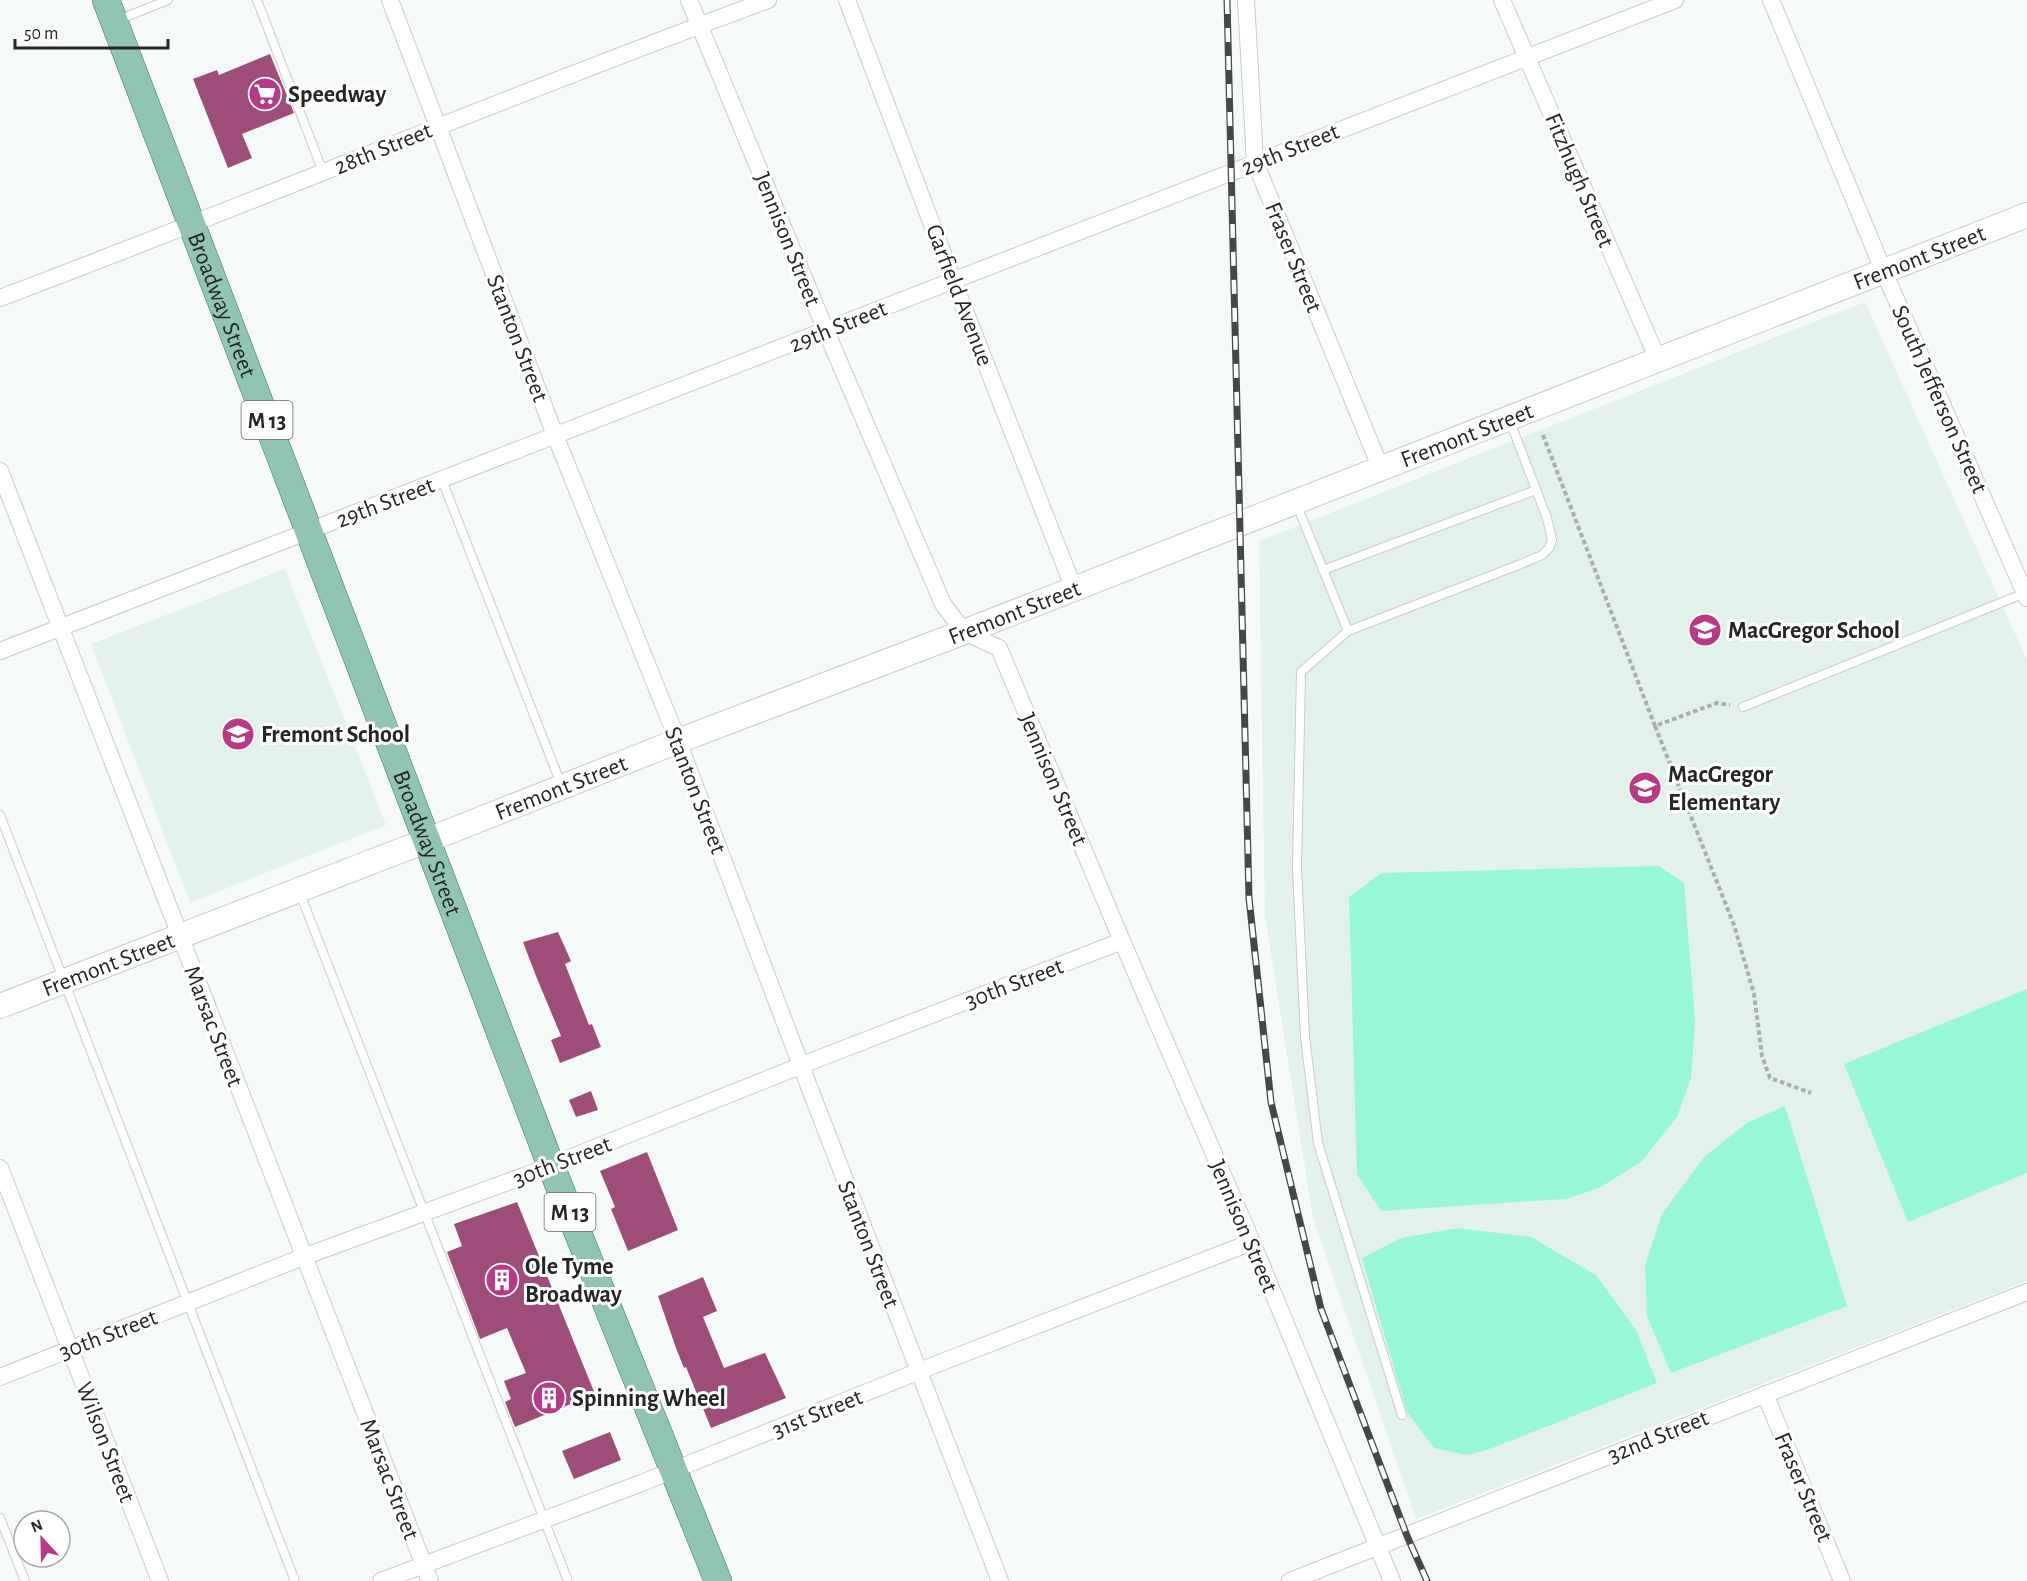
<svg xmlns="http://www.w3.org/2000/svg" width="2027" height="1581" viewBox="0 0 2027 1581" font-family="'Alegreya Sans',sans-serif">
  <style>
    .built { fill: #e3f1eb }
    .green { fill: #98f7d7 }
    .building { fill: #9e4d7b }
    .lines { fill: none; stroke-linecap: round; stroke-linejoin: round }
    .lane-casing { stroke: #c8cccb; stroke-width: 10 }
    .street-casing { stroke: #c8cccb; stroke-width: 18 }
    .secondary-casing { stroke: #c8cccb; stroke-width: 26 }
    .primary-casing { stroke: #3a7463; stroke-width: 28 }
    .path { stroke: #aaaeac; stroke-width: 4; stroke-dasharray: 4.5 3; stroke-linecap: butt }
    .lane { stroke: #fff; stroke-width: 8 }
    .street { stroke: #fff; stroke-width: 16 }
    .secondary { stroke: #fff; stroke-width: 24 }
    .primary { stroke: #90c5b5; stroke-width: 27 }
    .rail-casing { stroke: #464847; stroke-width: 7 }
    .rail { stroke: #fff; stroke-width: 4.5; stroke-dasharray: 14; stroke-linecap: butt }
    .labels { text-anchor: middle; stroke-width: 6; stroke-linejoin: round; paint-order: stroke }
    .shield { fill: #fff; stroke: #666766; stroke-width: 1.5 }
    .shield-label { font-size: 22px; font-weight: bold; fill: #242625 }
    .poi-label { font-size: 24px; font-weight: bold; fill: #242625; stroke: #fff; text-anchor: start }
    .street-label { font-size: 24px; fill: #242625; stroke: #fff }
  </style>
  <rect width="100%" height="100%" fill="#f5faf8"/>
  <g class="built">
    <path d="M 1865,302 L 2027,660 L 2027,1281 L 1416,1519 L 1313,1218 L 1265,916 L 1259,541 Z"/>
    <path d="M 285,569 L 386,825 L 190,903 L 91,644 Z"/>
  </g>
  <g class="green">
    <path d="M 1659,866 L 1684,883 L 1695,1020 L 1691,1078 L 1677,1117 L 1642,1161 L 1601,1187 L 1566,1199 L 1381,1211 L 1357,1174 L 1349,897 L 1381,873 Z"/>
    <path d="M 2027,989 L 2027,1173 L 1908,1222 L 1844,1064 Z"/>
    <path d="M 1785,1106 L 1847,1306 L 1671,1373 L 1647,1316 L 1645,1265 L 1662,1214 L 1704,1157 L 1748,1122 Z"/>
    <path d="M 1458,1228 L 1531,1237 L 1596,1275 L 1636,1330 L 1657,1383 L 1487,1450 L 1467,1455 L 1434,1448 L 1407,1412 L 1362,1258 L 1401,1238 Z"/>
  </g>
  <g class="building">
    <path d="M 270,54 L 294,113 L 242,134 L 252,158 L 228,168 L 193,79 L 217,70 L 219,75 Z"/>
    <path d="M 558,932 L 571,961 L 565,964 L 589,1025 L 592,1024 L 601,1047 L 560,1063 L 551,1040 L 561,1036 L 536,976 L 523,942 Z"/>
    <path d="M 591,1091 L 598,1110 L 576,1117 L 569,1100 Z"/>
    <path d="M 647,1152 L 678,1230 L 628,1251 L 611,1209 L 615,1207 L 600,1171 Z"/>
    <path d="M 517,1202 L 595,1394 L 515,1427 L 505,1402 L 511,1399 L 504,1381 L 526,1373 L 507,1328 L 480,1339 L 447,1252 L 462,1246 L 454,1224 Z"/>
    <path d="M 703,1277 L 717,1311 L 703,1317 L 724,1368 L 765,1353 L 786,1398 L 711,1428 L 686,1367 L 684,1368 L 676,1348 L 658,1296 Z"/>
    <path d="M 610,1432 L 621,1460 L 574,1479 L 562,1451 Z"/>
  </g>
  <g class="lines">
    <defs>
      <g id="lane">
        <path d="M 257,0 L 323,172"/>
        <path d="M 118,20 L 168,0"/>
        <path d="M 442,480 L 561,784"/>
        <path d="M 1296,503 L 1348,631 L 1521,564 L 1542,555 L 1549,548 L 1552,540 L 1547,518 L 1509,419"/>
        <path d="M 1323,570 L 1536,490"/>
        <path d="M 1348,631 L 1301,672 L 1297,868 L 1305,1037 L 1318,1143 L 1402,1415"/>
        <path d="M 1743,707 L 2025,593"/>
        <path d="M 0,815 L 295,1581"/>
        <path d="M 299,891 L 568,1581"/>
        <path d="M 0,1518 L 25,1581"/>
      </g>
      <g id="street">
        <path d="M 390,0 L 555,435 L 678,741 L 808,1084 L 1000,1581"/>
        <path d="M 689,0 L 826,331 L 943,604 L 964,632 L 999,648 L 1122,941 L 1252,1242 L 1392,1581"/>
        <path d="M 847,0 L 953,280 L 1074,589"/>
        <path d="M 1246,0 L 1255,162 L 1381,469"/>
        <path d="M 1502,0 L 1658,360"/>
        <path d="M 1771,0 L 1884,272 L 2027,598"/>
        <path d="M 0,298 C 257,201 510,95 768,0"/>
        <path d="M 0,471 L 430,1581"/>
        <path d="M 0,651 L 1675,0"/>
        <path d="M 0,1168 L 160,1581"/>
        <path d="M 0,1377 L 303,1257 L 524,1176 L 820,1058 L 1122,941"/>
        <path d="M 1765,1394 L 1842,1581"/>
        <path d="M 381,1581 L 639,1484 L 937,1364 L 1252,1242"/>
        <path d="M 1290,1581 L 2027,1292"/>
      </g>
      <g id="secondary">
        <path id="s1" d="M 0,1006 L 428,840 L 678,741 L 964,632 L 2027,215"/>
      </g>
      <g id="primary">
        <path id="s2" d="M 106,0 L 551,1166 L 718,1581"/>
      </g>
    </defs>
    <use href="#lane" class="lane-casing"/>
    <use href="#street" class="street-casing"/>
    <use href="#secondary" class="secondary-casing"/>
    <use href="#primary" class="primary-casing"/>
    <g class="path">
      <path d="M 1543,435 L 1655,726 L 1717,703 L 1730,705"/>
      <path d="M 1655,726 L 1734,925 L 1754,994 L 1762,1056 L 1770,1078 L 1811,1093"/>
    </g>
    <use href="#lane" class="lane"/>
    <use href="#street" class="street"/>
    <use href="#secondary" class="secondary"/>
    <use href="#primary" class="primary"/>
    <defs>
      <path id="rail" d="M 1227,0 L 1249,898 L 1271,1102 L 1321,1309 L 1407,1536 L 1427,1581"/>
    </defs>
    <use href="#rail" class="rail-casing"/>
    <use href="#rail" class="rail"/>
  </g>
  <defs>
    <symbol id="supermarket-disc" viewBox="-11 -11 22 22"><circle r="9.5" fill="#b73987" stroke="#fff"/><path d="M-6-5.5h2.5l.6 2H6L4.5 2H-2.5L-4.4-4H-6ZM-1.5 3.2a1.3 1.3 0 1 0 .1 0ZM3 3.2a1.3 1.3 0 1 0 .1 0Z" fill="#fff"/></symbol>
    <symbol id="school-disc" viewBox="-11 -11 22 22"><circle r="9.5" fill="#b73987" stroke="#fff"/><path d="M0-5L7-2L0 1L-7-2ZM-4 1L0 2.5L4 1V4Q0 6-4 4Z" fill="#fff"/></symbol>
    <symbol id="building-disc" viewBox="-11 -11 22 22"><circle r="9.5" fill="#b73987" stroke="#fff"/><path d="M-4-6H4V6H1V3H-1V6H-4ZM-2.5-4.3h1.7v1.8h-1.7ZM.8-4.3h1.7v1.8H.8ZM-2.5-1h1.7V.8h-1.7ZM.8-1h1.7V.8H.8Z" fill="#fff"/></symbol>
  </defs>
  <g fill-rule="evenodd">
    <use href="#supermarket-disc" x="246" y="75" width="38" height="38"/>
    <use href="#school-disc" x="1686" y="611" width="38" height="38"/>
    <use href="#school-disc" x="219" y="715" width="38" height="38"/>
    <use href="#school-disc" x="1626" y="769" width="38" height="38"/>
    <use href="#building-disc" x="483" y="1261" width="38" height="38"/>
    <use href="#building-disc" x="530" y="1379" width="38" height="38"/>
  </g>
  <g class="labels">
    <g class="shield">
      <rect x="241.5" y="401" width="51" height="38" rx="4.5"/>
      <rect x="544.5" y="1193" width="51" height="38" rx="4.5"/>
    </g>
    <g class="shield-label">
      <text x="267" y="428">M 13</text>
      <text x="570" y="1220">M 13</text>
    </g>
    <g class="poi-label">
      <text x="288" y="102">Speedway</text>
      <text x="1728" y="638">MacGregor School</text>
      <text x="261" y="742">Fremont School</text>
      <text x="1668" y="782">MacGregor<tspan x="1668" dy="28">Elementary</tspan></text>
      <text x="525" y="1274">Ole Tyme<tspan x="525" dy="28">Broadway</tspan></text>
      <text x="572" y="1406">Spinning Wheel</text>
    </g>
    <g class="street-label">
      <text transform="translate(383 148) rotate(-22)" y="8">28th Street</text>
      <text transform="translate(1290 149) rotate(-22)" y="8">29th Street</text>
      <text transform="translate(1580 180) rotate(67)" y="8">Fitzhugh Street</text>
      <text transform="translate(788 239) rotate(68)" y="8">Jennison Street</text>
      <text transform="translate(1294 257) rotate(68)" y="8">Fraser Street</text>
      <text dy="8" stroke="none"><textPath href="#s1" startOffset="2060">Fremont Street</textPath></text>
      <text transform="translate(960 295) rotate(69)" y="8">Garfield Avenue</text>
      <text dy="8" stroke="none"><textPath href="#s2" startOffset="326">Broadway Street</textPath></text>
      <text transform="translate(838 326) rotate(-22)" y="8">29th Street</text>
      <text transform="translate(518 338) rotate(69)" y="8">Stanton Street</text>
      <text transform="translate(1940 399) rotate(66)" y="8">South Jefferson Street</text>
      <text dy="8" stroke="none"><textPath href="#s1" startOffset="1574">Fremont Street</textPath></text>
      <text transform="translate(385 502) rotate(-21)" y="8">29th Street</text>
      <text dy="8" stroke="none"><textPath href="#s1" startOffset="1088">Fremont Street</textPath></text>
      <text transform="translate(1054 779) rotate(67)" y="8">Jennison Street</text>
      <text dy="8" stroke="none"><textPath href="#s1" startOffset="602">Fremont Street</textPath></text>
      <text transform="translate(696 790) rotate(69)" y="8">Stanton Street</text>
      <text dy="8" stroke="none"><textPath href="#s2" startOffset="902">Broadway Street</textPath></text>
      <text dy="8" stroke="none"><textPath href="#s1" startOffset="116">Fremont Street</textPath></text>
      <text transform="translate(1014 983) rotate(-21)" y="8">30th Street</text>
      <text transform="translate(214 1026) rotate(69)" y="8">Marsac Street</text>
      <text transform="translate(562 1161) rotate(-21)" y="8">30th Street</text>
      <text transform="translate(1244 1226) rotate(67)" y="8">Jennison Street</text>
      <text transform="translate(869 1244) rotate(69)" y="8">Stanton Street</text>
      <text transform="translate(108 1334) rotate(-21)" y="8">30th Street</text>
      <text transform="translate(817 1413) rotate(-22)" y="8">31st Street</text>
      <text transform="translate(1658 1436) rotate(-22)" y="8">32nd Street</text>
      <text transform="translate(106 1442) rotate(69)" y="8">Wilson Street</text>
      <text transform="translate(390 1479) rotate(69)" y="8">Marsac Street</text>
      <text transform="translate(1804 1487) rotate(67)" y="8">Fraser Street</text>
    </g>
  </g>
  <g transform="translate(42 1539) rotate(338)"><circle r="28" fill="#ffffff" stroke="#a7a8a8" stroke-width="1.5"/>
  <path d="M0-4.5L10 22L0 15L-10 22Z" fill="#b73987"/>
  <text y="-9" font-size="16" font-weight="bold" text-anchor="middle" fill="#242625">N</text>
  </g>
  <path d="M15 39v9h153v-9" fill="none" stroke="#242625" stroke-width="3"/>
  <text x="24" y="39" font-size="18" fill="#242625" stroke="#ffffff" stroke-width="4.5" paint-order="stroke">50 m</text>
</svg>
